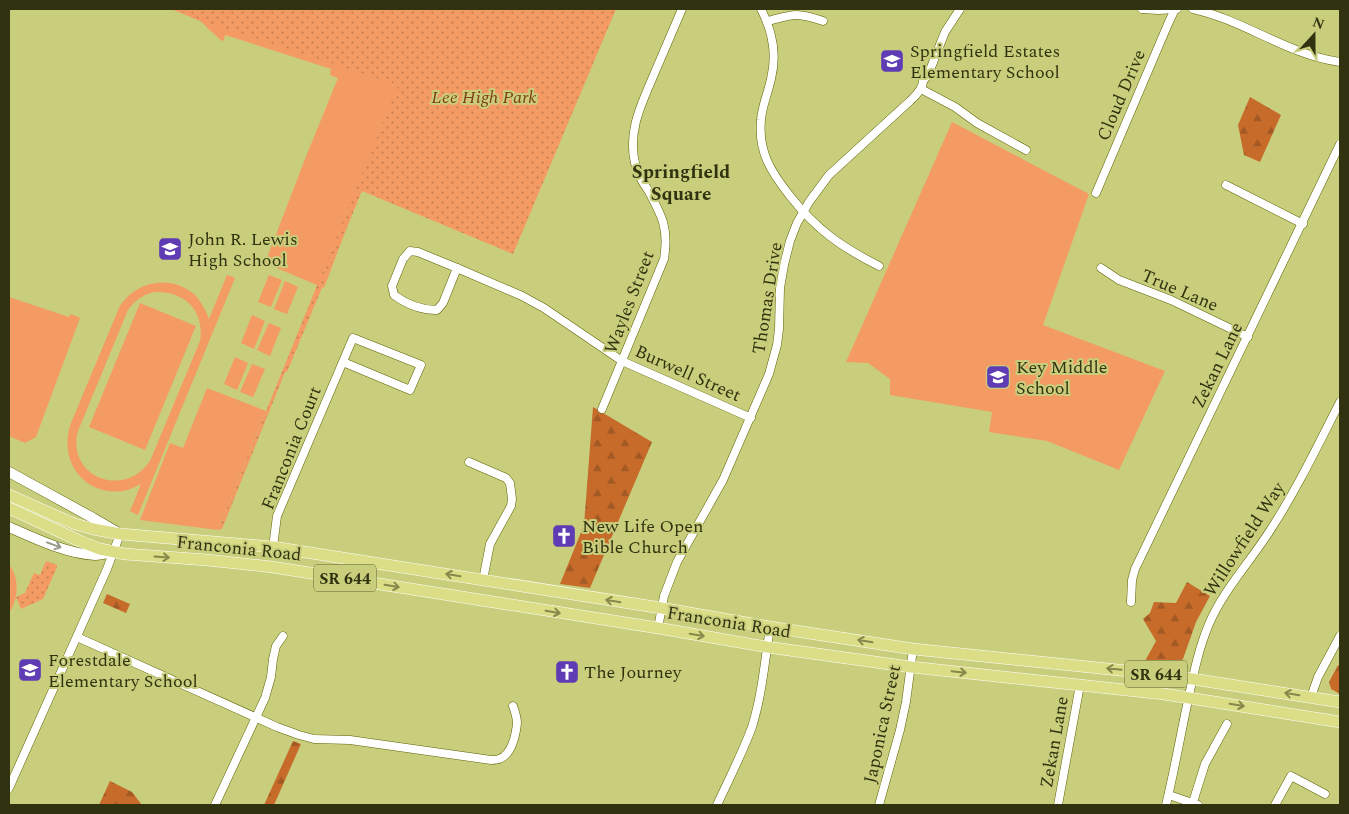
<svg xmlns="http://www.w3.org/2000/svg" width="1349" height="814" viewBox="0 0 1349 814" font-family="Spectral,serif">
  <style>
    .grass { fill: #f49b64; fill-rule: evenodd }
    .forest { fill: url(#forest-firs) }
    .park { fill: url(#park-dots) }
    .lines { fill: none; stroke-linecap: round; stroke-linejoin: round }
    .street-casing { stroke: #5f6100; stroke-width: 9 }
    .secondary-casing { stroke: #5f6100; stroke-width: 11 }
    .primary-casing { stroke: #fff; stroke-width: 12 }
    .street { stroke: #fff; stroke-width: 8 }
    .secondary { stroke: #fff; stroke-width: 10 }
    .primary { stroke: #dbde86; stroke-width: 11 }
    .oneway { stroke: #989888 }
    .oneway2 { stroke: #86884b }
    .labels { text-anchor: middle; stroke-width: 4; stroke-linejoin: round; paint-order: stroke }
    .shield { fill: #c9ce7c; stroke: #5f6130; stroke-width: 1 }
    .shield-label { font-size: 16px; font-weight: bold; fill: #313210 }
    .poi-label { font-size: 18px; fill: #313210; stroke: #c9ce7c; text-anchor: start }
    .street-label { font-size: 18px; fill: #313210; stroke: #c9ce7c }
    .park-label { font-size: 18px; font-style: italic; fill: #7e4014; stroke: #c9ce7c }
    .neighbourhood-label { font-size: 19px; font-weight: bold; fill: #313210; stroke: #c9ce7c }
  </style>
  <defs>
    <pattern id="forest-firs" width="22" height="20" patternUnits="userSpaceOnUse" patternTransform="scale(1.25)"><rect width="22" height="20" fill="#c76b2b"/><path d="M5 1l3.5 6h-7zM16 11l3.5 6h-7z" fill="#a25923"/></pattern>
    <pattern id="park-dots" width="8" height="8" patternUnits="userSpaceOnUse" patternTransform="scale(1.25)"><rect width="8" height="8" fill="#f49b64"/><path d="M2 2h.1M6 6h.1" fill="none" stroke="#c67f51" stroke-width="1.8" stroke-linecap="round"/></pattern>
  </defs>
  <rect width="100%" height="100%" fill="#c9ce7c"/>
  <g class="grass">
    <path d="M 171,9 L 429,9 L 324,288 L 265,263 L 305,159 L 338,78 L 330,75 L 331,69 L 238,39 L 225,35 L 224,40 L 222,41 L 206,27 L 206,26 L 200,21 Z"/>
    <path d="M 952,122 L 1089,194 L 1043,325 L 1165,371 L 1119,470 L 1047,441 L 989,432 L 992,412 L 890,395 L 890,379 L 868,363 L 846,362 Z"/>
    <path d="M 227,275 L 235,278 L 138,515 L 130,511 L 141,484 C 135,487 129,490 123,491 C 82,496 58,459 71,423 L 119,308 C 134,281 172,273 196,296 C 202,303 206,311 209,319 ZM 155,292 C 185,291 205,311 200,341 L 150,461 C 123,500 66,476 78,431 L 128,310 C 135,300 144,294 155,292 Z"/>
    <path d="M 269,275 L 282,280 L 271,307 L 258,302 Z"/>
    <path d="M 285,281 L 298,287 L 287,314 L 274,309 Z"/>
    <path d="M 9,297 L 69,317 L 71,314 L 80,318 L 36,437 L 25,443 L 9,436 Z"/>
    <path d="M 140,303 L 196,326 L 145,450 L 89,427 Z"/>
    <path d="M 252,315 L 265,321 L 254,349 L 241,343 Z"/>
    <path d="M 269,323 L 281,328 L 270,356 L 257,350 Z"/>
    <path d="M 235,357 L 248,363 L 237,390 L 224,384 Z"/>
    <path d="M 252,364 L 265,369 L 253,397 L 240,392 Z"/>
    <path d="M 207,388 L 266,411 L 218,530 L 140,520 L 170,443 L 183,448 Z"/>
    <path d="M 9,564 C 19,578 19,595 11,610 L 9,609 Z"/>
  </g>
  <g class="forest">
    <path d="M 1250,97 L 1281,115 L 1260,162 L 1244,155 L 1238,125 Z"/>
    <path d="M 593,407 L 652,442 L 590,588 L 560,584 L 584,525 Z"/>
    <path d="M 1187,582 L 1210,596 L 1196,622 L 1183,659 L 1169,666 L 1145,661 L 1156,641 L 1143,619 L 1150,613 L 1154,602 L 1176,603 Z"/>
    <path d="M 107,594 L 130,604 L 126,613 L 103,603 Z"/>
    <path d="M 1338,665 L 1340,667 L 1340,694 L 1331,689 L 1329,682 Z"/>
    <path d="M 293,741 L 301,744 L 274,805 L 264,805 Z"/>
    <path d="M 110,781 L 132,792 L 142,805 L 99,805 Z"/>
  </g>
  <g class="park">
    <path d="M 174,9 L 616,9 L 513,254 L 362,191 L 287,372 L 285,372 L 222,529 L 218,530 L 398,85 L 214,25 Z"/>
    <path d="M 46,561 L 57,565 L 57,567 L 43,599 L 21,609 L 16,597 L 25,593 L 34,573 L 40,575 Z"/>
  </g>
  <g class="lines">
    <defs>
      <g id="street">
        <path d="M 761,9 C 772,30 777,55 771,79 C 768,93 762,106 761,120 C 758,152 771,172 790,196 C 816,229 841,247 879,266"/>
        <path d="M 1142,9 L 1158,10 L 1177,9"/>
        <path d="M 1193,9 C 1244,20 1288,55 1340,62"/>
        <path d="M 768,21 C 794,14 796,12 823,21"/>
        <path d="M 921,89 L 955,107 L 977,123 L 1026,150"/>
        <path d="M 1226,185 L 1303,224"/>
        <path d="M 1096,193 L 1168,24 L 1175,9"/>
        <path d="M 410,251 L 418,252 L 457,268 L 443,303 L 437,310 C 422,310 406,304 394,295 L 392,286 L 403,259 Z"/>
        <path d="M 457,268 L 522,296 L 544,308 L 622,361 L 751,418"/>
        <path d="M 1101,268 L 1119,280 L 1171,300 L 1248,337"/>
        <path d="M 602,409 L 664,259 C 669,228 662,216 648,190 C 642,182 637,173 635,163 C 627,130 643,101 655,72 C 664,51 673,30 682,9"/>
        <path d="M 469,462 L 506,478 L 510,483 L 512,499 L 511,506 L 490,544 L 483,580"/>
        <path d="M 273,547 L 277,516 L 353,338 L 421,365 L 410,390 L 343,362"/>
        <path d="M 1131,602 L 1132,580 L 1135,569 L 1340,144"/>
        <path d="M 658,628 L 664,596 L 677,562 L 723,480 L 769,374 L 777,345 L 779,329 L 780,288 L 784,265 L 790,241 L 797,223 L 809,202 L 829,175 L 910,101 C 915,96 923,89 923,81 L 928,75 L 945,32 L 960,9"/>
        <path d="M 77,637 L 277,727 L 299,735 L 314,739 L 350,740 L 371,743 L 491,760 C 494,760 497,760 499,759 C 512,755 516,734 517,723 C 517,717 515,712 513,706"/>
        <path d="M 1311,697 L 1318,677 L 1340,636"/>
        <path d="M 9,788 L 107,569 L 120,534"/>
        <path d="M 1169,795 L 1198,805"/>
        <path d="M 1193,802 L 1205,764 L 1227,724"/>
        <path d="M 215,805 L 265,698 L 271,677 L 273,659 L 276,646 L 283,636"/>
        <path d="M 717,805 C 729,779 742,754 752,727 C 762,695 765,660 770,627"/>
        <path d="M 879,805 L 900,730 L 906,702 L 913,649"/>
        <path d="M 1058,805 L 1080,685"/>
        <path d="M 1166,805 C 1174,772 1180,738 1187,705 C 1193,677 1198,650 1209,624 C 1224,589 1251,561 1271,529 C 1297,489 1318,445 1340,402"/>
        <path d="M 1275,805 L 1291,776 L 1325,794"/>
      </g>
      <g id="secondary">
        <path d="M 9,472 L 93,518 L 117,532"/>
        <path d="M 9,527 C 34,538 67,554 95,555 C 100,555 105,553 110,553"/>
      </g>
      <g id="primary">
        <path d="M 9,495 L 56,516 L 75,524 L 93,529 L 120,534 L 273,547 L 661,608 L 770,627 L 913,649 L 1167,675 L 1340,702"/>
        <path d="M 9,508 L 82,542 L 100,549 L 125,554 L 207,560 L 272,567 L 658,628 L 767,647 L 911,667 L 1164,694 L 1340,722"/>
      </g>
    </defs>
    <use href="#street" class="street-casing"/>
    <use href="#secondary" class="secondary-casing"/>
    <use href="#primary" class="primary-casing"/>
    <use href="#street" class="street"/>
    <use href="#secondary" class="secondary"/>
    <use href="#primary" class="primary"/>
  </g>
  <defs><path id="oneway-shaft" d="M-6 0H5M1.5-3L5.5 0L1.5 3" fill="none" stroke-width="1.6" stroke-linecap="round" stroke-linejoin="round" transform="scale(1.25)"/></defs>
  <use class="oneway" href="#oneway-shaft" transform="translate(54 545) rotate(20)"/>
  <g class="oneway2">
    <use href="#oneway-shaft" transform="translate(162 557) rotate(4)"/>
    <use href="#oneway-shaft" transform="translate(453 575) rotate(-171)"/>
    <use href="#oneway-shaft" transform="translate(392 586) rotate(9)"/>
    <use href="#oneway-shaft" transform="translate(613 601) rotate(-171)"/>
    <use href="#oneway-shaft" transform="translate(553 612) rotate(9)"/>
    <use href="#oneway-shaft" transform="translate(697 635) rotate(10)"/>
    <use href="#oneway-shaft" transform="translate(865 641) rotate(-171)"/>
    <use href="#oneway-shaft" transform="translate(1114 669) rotate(-174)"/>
    <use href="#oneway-shaft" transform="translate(959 672) rotate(6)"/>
    <use href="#oneway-shaft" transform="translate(1292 694) rotate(-171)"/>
    <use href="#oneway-shaft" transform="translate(1237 705) rotate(9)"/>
  </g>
  <defs>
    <symbol id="school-square" viewBox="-11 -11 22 22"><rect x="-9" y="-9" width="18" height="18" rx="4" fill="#5f3cb4" stroke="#c9ce7c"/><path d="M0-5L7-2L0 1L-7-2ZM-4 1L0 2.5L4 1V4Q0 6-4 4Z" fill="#fff"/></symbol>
    <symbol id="church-square" viewBox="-11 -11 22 22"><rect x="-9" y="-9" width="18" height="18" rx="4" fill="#5f3cb4" stroke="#c9ce7c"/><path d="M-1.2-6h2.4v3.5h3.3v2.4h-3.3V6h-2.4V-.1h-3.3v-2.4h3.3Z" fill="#fff"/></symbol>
  </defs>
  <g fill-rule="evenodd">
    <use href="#school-square" x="878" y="47" width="28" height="28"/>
    <use href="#school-square" x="156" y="235" width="28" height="28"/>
    <use href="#school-square" x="984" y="363" width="28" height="28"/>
    <use href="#church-square" x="550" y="522" width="28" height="28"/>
    <use href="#school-square" x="16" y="656" width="28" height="28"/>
    <use href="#church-square" x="553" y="658" width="28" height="28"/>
  </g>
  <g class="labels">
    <g class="shield">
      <rect x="314" y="564.5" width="62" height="27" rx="4"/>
      <rect x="1125" y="660.5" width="62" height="27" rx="4"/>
    </g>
    <g class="shield-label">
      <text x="345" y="584">SR 644</text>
      <text x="1156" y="680">SR 644</text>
    </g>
    <g class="poi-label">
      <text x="910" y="57">Springfield Estates<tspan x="910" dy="21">Elementary School</tspan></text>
      <text x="188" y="245">John R. Lewis<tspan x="188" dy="21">High School</tspan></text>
      <text x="1016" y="373">Key Middle<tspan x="1016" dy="21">School</tspan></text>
      <text x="582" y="532">New Life Open<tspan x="582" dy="21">Bible Church</tspan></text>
      <text x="48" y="666">Forestdale<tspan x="48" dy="21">Elementary School</tspan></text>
      <text x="584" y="678">The Journey</text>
    </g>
    <g class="street-label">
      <text transform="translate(1121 95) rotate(-67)" y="6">Cloud Drive</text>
      <text transform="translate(1180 290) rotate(23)" y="6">True Lane</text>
      <text transform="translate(767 298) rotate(-81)" y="6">Thomas Drive</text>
      <text transform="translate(629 302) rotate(-69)" y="6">Wayles Street</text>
      <text transform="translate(1217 365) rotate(-64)" y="6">Zekan Lane</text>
      <text transform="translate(688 373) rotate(24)" y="6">Burwell Street</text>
      <text transform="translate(291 448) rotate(-68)" y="6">Franconia Court</text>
      <text transform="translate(1244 539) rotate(-57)" y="6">Willowfield Way</text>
      <text transform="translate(239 548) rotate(6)" y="6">Franconia Road</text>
      <text transform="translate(729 622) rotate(9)" y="6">Franconia Road</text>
      <text transform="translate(882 724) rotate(-78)" y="6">Japonica Street</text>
      <text transform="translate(1054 742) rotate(-80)" y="6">Zekan Lane</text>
    </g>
    <g class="park-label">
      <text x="484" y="103">Lee High Park</text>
    </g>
    <g class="neighbourhood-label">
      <text x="681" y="178">Springfield<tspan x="681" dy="22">Square</tspan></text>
    </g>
  </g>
  <rect width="1349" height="814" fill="none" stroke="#313210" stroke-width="20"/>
  <g transform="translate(1314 35) rotate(21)" stroke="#c9ce7c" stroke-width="4" paint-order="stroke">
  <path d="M0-4L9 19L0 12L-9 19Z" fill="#313210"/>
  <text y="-8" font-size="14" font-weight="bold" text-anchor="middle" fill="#313210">N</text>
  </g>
</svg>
